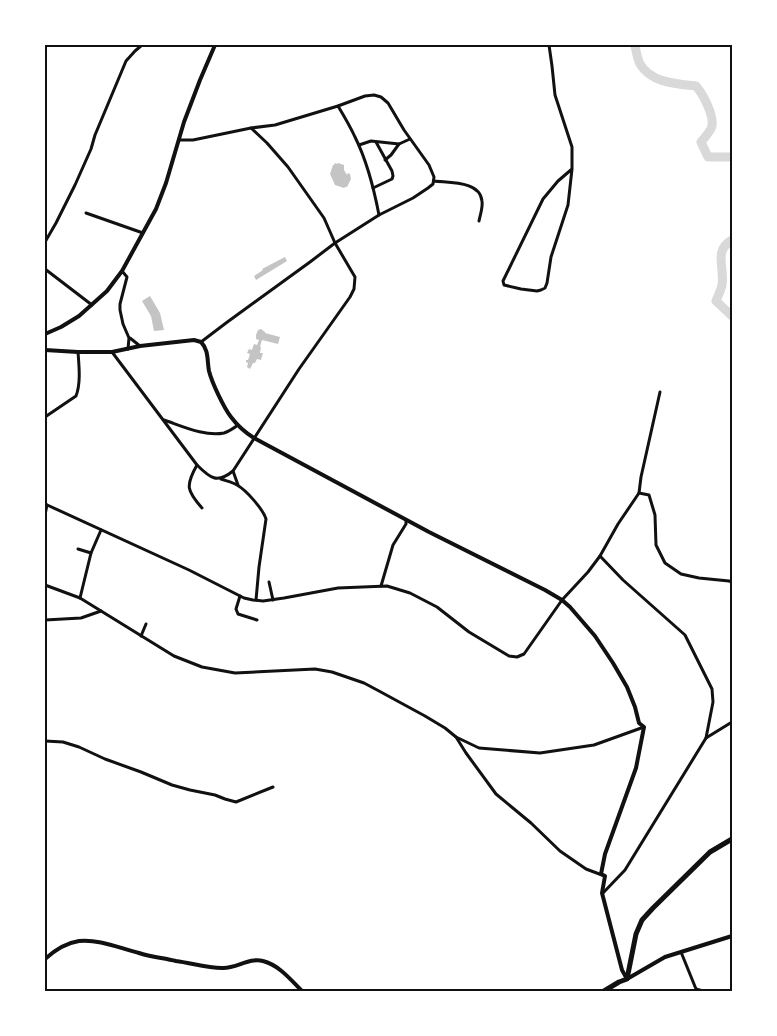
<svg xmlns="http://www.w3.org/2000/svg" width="777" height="1036" viewBox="0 0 777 1036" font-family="Commissioner,sans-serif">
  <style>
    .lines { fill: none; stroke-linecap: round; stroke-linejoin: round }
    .river { stroke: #d9d9d9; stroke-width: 9 }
    .building { fill: #c4c4c4 }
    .minor { stroke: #111; stroke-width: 3 }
    .tertiary { stroke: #111; stroke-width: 4 }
    .trunk { stroke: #111; stroke-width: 5 }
    .neatline { fill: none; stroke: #111; stroke-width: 2 }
  </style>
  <rect width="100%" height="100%" fill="#fff"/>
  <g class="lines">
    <g class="river">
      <path d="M 635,45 C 636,51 637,58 640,64 C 651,83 677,84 696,86 C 703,94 714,115 712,126 C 711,131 705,137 701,142 L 708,157 L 732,157"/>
      <path d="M 732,240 C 713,251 725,267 722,285 C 721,290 718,296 716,301 L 732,316"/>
    </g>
  </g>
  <g class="building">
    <path d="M 335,163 L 337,164 L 338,163 L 344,165 L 344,170 L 347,175 L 348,173 L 350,174 L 351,179 L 347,187 L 345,187 L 344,188 L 335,185 L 330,174 L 333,165 L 334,165 Z"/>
    <path d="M 285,257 L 287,261 L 256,280 L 254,276 L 263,270 L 262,269 Z"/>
    <path d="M 150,296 L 160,313 L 164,330 L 154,331 L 151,316 L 142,301 Z"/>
    <path d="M 261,329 L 265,332 L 265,333 L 280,337 L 278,344 L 262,340 L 260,347 L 261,347 L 260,353 L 263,353 L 261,360 L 257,359 L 255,363 L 253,363 L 250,369 L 247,367 L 248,363 L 246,362 L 246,360 L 248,360 L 250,354 L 247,353 L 249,349 L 252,350 L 254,344 L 257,345 L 259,340 L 256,339 L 256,335 L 258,330 Z"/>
  </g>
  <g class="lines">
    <g class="minor">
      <path d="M 549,45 L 552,66 L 555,95 L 572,147 L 572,169 L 568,205 L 551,257 L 547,283 L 545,288 L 541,290 L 537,291 L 521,289 L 504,285 L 503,281 L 543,199 L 558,181 L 572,169"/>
      <path d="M 338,106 C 344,116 350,126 355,137 C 367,161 374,189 379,215"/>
      <path d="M 179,140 L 193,140 L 251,128 L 275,125 L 338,106 L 365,96 L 374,95 L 381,97 L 388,103 L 404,130 L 429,165 L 434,177 L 433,184 L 428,188 L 413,198 L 379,215 L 335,243 L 310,262 L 226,323 L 201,342"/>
      <path d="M 359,145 L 371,141 L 399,144 L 410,139"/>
      <path d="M 385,160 L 391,155 L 399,144"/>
      <path d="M 434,181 C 450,183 480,181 482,201 C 483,208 480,215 479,221"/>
      <path d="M 373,188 L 392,179 L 393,176 L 392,171 L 376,142"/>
      <path d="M 86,213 L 143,233"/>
      <path d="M 45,242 L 56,223 L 75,185 L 91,149 L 95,135 L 126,61 L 135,51 L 142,45"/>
      <path d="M 45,269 L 92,305"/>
      <path d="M 122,271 L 127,277 L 120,304 L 120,310 L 123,324 L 129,338 L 128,349"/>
      <path d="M 130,338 L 140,346"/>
      <path d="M 112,352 L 197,465 C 210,478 217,484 233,471 L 299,369 L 350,297 L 354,289 L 355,277 L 335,243 L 324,218 L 288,167 L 267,143 L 251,128"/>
      <path d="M 45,417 L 76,396 C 81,383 79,366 78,352"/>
      <path d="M 164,420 C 182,426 205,437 224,433 C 230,431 234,428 238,425"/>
      <path d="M 197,465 C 185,486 187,491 202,508"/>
      <path d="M 233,471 L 238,485"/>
      <path d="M 221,479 C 226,481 232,482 237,485 C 246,490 263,509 266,519 L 259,567 L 256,600"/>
      <path d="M 639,493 L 641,477 L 660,392"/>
      <path d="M 45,504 L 189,570 L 244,598 L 253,600 L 263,601 L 284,598 L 338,588 L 387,586 L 410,593 L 437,607 L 469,632 L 509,656 L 517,657 L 524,654 L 562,600 L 588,572 L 600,556 L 618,524 L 639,493 L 649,495 L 655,515 L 656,545 L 665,563 L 681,574 L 699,578 L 729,581 L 732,582"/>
      <path d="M 45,515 L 47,505"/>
      <path d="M 78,549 L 91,553 L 101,530"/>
      <path d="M 600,556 L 623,580 L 685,635 L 712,689 L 713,702 L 706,738"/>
      <path d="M 269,582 L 273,600"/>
      <path d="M 45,585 L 80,598 L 174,656 L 202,667 L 235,673 L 315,669 L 332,672 L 364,683 L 379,691 L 425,716 L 445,728 L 456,737 L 479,748 L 540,753 L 594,745 L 644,727"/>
      <path d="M 381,586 L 393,545 L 406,524 L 406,520"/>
      <path d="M 240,596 L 236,609 L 238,614 L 257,620"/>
      <path d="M 80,598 L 91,553"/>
      <path d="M 45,620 L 81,618 L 101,611"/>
      <path d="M 141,636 L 146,624"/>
      <path d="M 456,737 L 466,753 L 496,794 L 531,823 L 560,851 L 586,869 L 602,875"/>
      <path d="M 45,741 L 63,742 L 79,747 L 105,759 L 141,772 L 172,785 L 190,790 L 215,795 L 225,799 L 236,802 L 273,787"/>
      <path d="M 603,893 L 625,870 L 706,738 L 732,722"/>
      <path d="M 681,952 L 696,989 L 703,991"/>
    </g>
    <g class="tertiary">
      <path d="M 45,334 L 61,327 L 79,316 L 107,291 L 122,271 L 156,209 L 166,183 L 184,122 L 200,80 L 215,45"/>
      <path d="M 45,350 L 78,352 L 112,352 L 140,346 L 194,340 L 201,342 C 209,350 207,361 209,371 C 212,383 224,408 231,417 C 237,425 246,433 254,438 L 429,532 L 545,590 L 562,600 L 570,607 L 595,636 L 613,663 L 627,687 L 635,707 L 639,723 L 644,727 L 636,768 L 605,854 L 601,874 L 605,876 L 602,893 L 622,970 L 627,979 L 665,957 L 732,936"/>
      <path d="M 45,959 C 55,950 65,943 79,941 C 99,939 119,948 139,953 C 151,957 164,958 176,961 C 191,963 207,968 222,968 C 236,969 249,957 263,961 C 279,965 291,980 302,991"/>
    </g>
    <path class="trunk" d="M 604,991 L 619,982 L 627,979 L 636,934 L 642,920 L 653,908 L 710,852 L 732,839"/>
  </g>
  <rect width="777" height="1036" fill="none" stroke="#ffffff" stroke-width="92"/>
  <rect x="46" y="46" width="685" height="944" class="neatline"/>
</svg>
